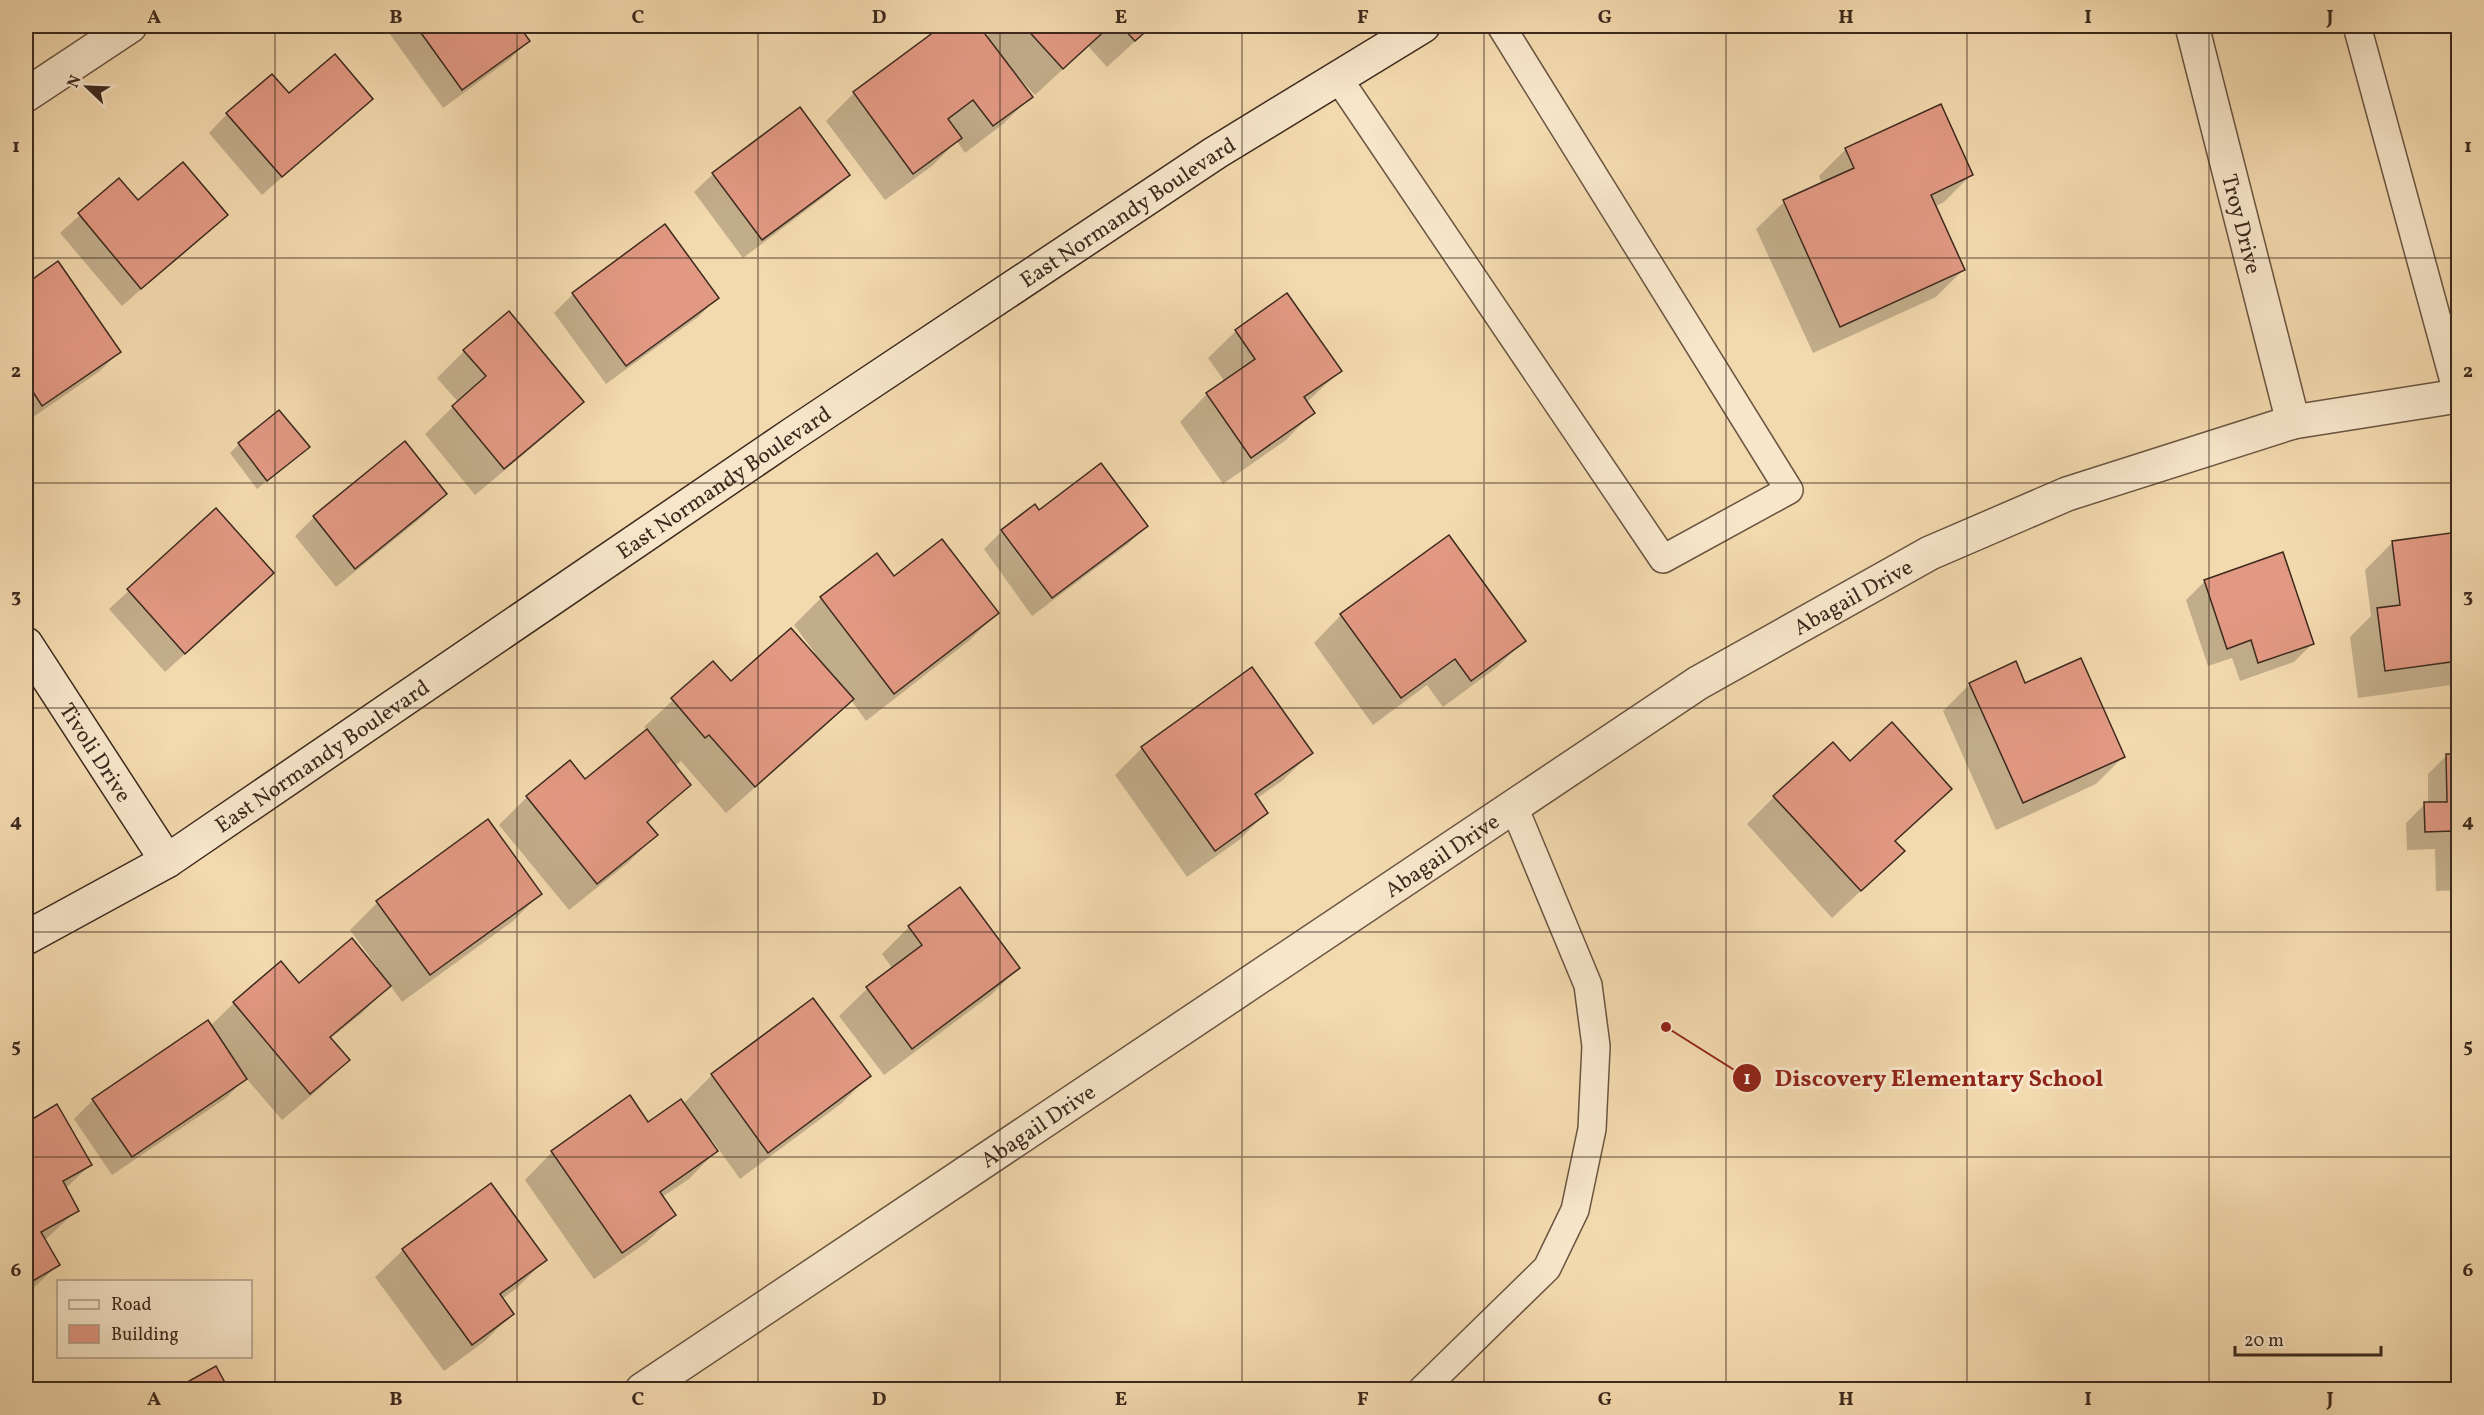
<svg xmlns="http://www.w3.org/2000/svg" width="2484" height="1415" viewBox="0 0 2484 1415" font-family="Vollkorn,serif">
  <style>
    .shadow { fill: #0003 }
    .building { fill: #e29983; stroke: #3c291d; stroke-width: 1.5 }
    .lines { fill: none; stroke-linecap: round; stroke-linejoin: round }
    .lane-casing { stroke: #6a5541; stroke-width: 30 }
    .street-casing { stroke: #6a5541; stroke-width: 36 }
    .secondary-casing { stroke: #3c291d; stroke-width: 36 }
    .lane { stroke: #f7e6ca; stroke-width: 27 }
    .street { stroke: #f7e6ca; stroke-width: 33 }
    .secondary { stroke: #f7e6ca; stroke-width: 33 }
    .grid { fill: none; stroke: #3c291d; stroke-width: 1.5; stroke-opacity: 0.55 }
    .labels { text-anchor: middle; stroke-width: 6; stroke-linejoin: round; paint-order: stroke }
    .street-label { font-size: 22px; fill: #3c291d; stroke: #f7e6ca }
    .leader { fill: none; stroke: #8f2418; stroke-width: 2 }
    .callout-dot { fill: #8f2418; stroke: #f7e6ca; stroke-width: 2 }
    .mark-label { font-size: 18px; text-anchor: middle; font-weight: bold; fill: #fff }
    .callout-label { font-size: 24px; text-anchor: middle; font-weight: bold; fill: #8f2418; stroke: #f7e6ca; stroke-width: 6; stroke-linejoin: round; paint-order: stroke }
    .neatline { fill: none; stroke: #3c291d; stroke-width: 2 }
    .grid-label { font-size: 20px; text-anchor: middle; font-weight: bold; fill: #3c291d }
  </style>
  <rect width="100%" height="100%" fill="#f3d9ae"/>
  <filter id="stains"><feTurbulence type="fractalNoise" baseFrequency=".00333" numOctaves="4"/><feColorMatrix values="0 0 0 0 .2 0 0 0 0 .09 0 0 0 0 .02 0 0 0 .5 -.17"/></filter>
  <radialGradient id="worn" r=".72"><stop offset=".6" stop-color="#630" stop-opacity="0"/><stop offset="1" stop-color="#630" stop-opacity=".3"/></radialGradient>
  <g class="shadow">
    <path d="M 391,26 L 517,26 L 528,41 L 510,59 L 443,108 L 387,30 Z"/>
    <path d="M 945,26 L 978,26 L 986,37 L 998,26 L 1152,26 L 1107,67 L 1088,46 L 1035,95 L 1020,79 L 1019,81 L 1031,97 L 1003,124 L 965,153 L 957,141 L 932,166 L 885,200 L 826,121 L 854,93 Z"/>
    <path d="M 289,95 L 371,99 L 262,195 L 209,133 L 227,114 Z"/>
    <path d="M 1846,149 L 1971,175 L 1944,202 L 1934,207 L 1963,270 L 1936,297 L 1813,353 L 1756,229 L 1784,202 L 1822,184 L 1819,176 Z"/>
    <path d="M 713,174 L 848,175 L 829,193 L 743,258 L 694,192 Z"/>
    <path d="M 119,180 L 138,202 L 226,215 L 122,306 L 60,233 Z"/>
    <path d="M 58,263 L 119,352 L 100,371 L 26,422 L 26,286 Z"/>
    <path d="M 573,294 L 717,298 L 698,317 L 606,384 L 554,313 Z"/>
    <path d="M 1236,331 L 1340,371 L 1306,403 L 1313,412 L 1286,440 L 1223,484 L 1180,422 L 1207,394 L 1225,382 L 1208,358 Z"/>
    <path d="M 464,351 L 582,402 L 554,429 L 475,495 L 425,434 L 458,402 L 437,378 Z"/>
    <path d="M 405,443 L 445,494 L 427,513 L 336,587 L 295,536 L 314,517 Z"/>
    <path d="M 239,444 L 308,447 L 257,489 L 230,453 Z"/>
    <path d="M 216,511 L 253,592 L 165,672 L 109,609 Z"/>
    <path d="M 1039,512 L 1146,526 L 1128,544 L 1032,616 L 984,549 L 1002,531 Z"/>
    <path d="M 2458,534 L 2458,684 L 2358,698 L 2350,637 L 2371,616 L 2365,570 L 2392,543 Z"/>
    <path d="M 894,578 L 997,613 L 970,640 L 866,721 L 851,700 L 825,726 L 726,813 L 681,761 L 675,766 L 689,785 L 647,824 L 656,835 L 629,862 L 569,910 L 499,825 L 527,797 L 570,762 L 585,781 L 648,730 L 644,727 L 713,663 L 730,683 L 813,655 L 815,653 L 794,625 L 821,598 Z"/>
    <path d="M 2205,581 L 2312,644 L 2294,662 L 2240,681 L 2232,658 L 2208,666 L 2186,600 Z"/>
    <path d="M 1341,615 L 1524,641 L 1496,668 L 1443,707 L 1427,685 L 1373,725 L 1314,643 Z"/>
    <path d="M 1970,684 L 2024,685 L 2123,757 L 2096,784 L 1996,830 L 1943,711 Z"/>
    <path d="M 1142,748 L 1311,753 L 1283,780 L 1256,799 L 1266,813 L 1239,840 L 1187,877 L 1115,775 Z"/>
    <path d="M 2447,755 L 2458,755 L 2458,890 L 2436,891 L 2435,849 L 2407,850 L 2406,823 L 2425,804 L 2428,804 L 2428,774 Z"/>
    <path d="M 1850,763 L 1950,789 L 1894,842 L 1903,851 L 1832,918 L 1747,824 L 1774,797 Z"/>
    <path d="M 487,822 L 540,894 L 513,921 L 402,1002 L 390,985 L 362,1013 L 330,1039 L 348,1060 L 320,1088 L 282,1120 L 246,1078 L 226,1098 L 112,1175 L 74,1119 L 93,1100 L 208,1023 L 210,1026 L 234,1003 L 375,968 L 377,967 L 350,930 L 377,903 Z"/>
    <path d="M 909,927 L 1018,968 L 991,995 L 884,1075 L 839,1016 L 867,989 L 893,969 L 882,954 Z"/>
    <path d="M 813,1000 L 869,1076 L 842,1103 L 740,1179 L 712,1140 L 709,1142 L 716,1151 L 689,1179 L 662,1197 L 674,1215 L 647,1242 L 594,1279 L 525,1180 L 552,1152 L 629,1098 L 648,1124 L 683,1104 L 712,1075 Z"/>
    <path d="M 56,1106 L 90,1165 L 65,1189 L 77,1210 L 44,1241 L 58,1265 L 26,1295 L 26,1124 Z"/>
    <path d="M 491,1185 L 545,1260 L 518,1287 L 502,1299 L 512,1314 L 485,1341 L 444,1371 L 375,1277 L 403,1250 Z"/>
  </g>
  <g class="building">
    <path d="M 416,26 L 519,26 L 530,41 L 462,90 Z"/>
    <path d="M 942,26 L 979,26 L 1033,97 L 993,126 L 973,100 L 948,119 L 962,138 L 913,174 L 853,92 Z"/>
    <path d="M 1024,26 L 1110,26 L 1063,69 Z"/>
    <path d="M 1121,26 L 1152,26 L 1135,41 Z"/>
    <path d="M 335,54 L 373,99 L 282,177 L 226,113 L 272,74 L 289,93 Z"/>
    <path d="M 1941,104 L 1973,175 L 1931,195 L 1965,270 L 1840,327 L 1783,200 L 1854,168 L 1845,148 Z"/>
    <path d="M 800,107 L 850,175 L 762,240 L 712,173 Z"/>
    <path d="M 183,162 L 228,215 L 141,289 L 78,213 L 119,178 L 138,200 Z"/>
    <path d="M 665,224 L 719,298 L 626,366 L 572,293 Z"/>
    <path d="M 58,261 L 121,352 L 42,406 L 26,381 L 26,284 Z"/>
    <path d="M 1287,293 L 1342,371 L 1304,397 L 1315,413 L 1251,458 L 1206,393 L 1255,359 L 1235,330 Z"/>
    <path d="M 509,311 L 584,402 L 504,469 L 452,406 L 486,376 L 463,350 Z"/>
    <path d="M 279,410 L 310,447 L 267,481 L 238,443 Z"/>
    <path d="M 405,441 L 447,494 L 355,569 L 313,516 Z"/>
    <path d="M 1101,463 L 1148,526 L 1052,598 L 1001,530 L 1035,504 L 1039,510 Z"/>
    <path d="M 216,508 L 274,573 L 185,654 L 127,589 Z"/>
    <path d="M 2458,532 L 2458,661 L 2385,671 L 2377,608 L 2400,605 L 2392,541 Z"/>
    <path d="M 1449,535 L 1526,641 L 1471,681 L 1455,659 L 1401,698 L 1340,614 Z"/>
    <path d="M 942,539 L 999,613 L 894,694 L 820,597 L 877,553 L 894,576 Z"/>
    <path d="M 2283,552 L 2314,644 L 2258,663 L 2251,640 L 2227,649 L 2204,580 Z"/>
    <path d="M 791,628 L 854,699 L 755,787 L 709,735 L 705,738 L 671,698 L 713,661 L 731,681 Z"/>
    <path d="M 2081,658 L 2125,757 L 2023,803 L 1969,683 L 2016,661 L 2025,683 Z"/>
    <path d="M 1252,667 L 1313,753 L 1255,794 L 1268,813 L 1215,851 L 1141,747 Z"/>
    <path d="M 1892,722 L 1952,789 L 1895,841 L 1905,851 L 1861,891 L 1773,796 L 1833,742 L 1850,761 Z"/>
    <path d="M 647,729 L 691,785 L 647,822 L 658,835 L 597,884 L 526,796 L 570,760 L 585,779 Z"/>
    <path d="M 2446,754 L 2458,754 L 2458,873 L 2454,873 L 2453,831 L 2425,832 L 2424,802 L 2447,802 Z"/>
    <path d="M 488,819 L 542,894 L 430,975 L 376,901 Z"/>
    <path d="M 960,887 L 1020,968 L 912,1049 L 866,987 L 922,945 L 908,926 Z"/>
    <path d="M 352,938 L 391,986 L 330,1037 L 350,1060 L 310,1094 L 233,1002 L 281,961 L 299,983 Z"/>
    <path d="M 813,998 L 871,1076 L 768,1153 L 711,1074 Z"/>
    <path d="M 208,1020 L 247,1079 L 132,1157 L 92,1099 Z"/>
    <path d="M 630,1095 L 648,1122 L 681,1099 L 718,1151 L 660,1192 L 676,1215 L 622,1253 L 551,1151 Z"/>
    <path d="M 57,1104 L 92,1165 L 63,1181 L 79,1211 L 41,1232 L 60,1265 L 26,1285 L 26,1123 Z"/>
    <path d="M 491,1183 L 547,1260 L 500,1294 L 514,1314 L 472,1345 L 402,1249 Z"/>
    <path d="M 216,1366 L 229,1390 L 173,1390 Z"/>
  </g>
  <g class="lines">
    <defs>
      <g id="lane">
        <path d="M 2357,26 L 2458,396"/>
        <path d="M 1338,78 L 1663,559 L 1789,490 L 1501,26"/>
        <path d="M 1422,1390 L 1547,1268 L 1575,1210 L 1592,1129 L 1596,1046 L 1588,985 L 1514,807"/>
      </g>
      <g id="street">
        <path id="s1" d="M 2192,26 L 2293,422"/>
        <path d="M 26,95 L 130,26"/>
        <path id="s2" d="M 642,1390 L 1698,683 L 1930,553 L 2067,494 L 2293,422 L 2458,396"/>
      </g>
      <g id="secondary">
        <path id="s3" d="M 26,644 L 167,861"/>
        <path id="s4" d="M 26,938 L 167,861 L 793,434 L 1215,153 L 1423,26"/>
      </g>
    </defs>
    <use href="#lane" class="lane-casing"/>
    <use href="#street" class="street-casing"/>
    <use href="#secondary" class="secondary-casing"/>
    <use href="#lane" class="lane"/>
    <use href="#street" class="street"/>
    <use href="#secondary" class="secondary"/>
  </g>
  <path class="grid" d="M 275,26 L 275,1390M 517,26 L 517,1390M 758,26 L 758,1390M 1000,26 L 1000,1390M 1242,26 L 1242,1390M 1484,26 L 1484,1390M 1726,26 L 1726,1390M 1967,26 L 1967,1390M 2209,26 L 2209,1390M 26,258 L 2458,258M 26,483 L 2458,483M 26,708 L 2458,708M 26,932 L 2458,932M 26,1157 L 2458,1157"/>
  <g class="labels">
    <g class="street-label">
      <text dy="8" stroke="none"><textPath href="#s4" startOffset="1320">East Normandy Boulevard</textPath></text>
      <text dy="8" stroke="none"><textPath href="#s1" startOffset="204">Troy Drive</textPath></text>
      <text dy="8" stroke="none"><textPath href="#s4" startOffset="834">East Normandy Boulevard</textPath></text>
      <text dy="8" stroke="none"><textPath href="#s2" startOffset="1448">Abagail Drive</textPath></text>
      <text dy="8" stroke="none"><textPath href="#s3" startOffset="129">Tivoli Drive</textPath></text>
      <text dy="8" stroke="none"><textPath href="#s4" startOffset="348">East Normandy Boulevard</textPath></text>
      <text dy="8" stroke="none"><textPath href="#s2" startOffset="962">Abagail Drive</textPath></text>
      <text dy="8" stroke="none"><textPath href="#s2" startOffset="476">Abagail Drive</textPath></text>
    </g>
  </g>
  <path class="leader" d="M1666 1027L1747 1078"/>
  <g class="callout-dot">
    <circle cx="1666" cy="1027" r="6"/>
    <circle cx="1747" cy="1078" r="15"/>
  </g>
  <g class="mark-label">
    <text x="1747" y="1084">1</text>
  </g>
  <g class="callout-label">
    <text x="1939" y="1086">Discovery Elementary School</text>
  </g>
  <rect width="2484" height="1415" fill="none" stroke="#f3d9ae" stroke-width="66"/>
  <rect x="57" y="1280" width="195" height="78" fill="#f7e6ca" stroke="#ac9a85" stroke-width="1.5"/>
  <rect x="69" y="1300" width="30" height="9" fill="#f7e6ca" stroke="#ac9a85" stroke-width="1.5"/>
  <text x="111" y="1310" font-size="18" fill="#3c291d">Road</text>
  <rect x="69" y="1325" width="30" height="18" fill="#e29983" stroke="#ac9a85" stroke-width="1.5"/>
  <text x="111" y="1340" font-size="18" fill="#3c291d">Building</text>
  <g transform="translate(87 87) rotate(293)" stroke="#f7e6ca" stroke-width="4.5" paint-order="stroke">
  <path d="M0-4.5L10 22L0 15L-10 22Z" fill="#3c291d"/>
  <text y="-9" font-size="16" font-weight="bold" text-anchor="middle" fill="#3c291d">N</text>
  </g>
  <path d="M2235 1346v9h146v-9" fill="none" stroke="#3c291d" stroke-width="3"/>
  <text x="2244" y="1346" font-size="18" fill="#3c291d" stroke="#f7e6ca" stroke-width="4.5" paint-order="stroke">20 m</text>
  <rect x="33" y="33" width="2418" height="1349" class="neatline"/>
  <g class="grid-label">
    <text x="154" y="23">A</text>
    <text x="396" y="23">B</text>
    <text x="638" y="23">C</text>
    <text x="879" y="23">D</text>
    <text x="1121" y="23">E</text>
    <text x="1363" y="23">F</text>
    <text x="1605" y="23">G</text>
    <text x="1846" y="23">H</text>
    <text x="2088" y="23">I</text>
    <text x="2330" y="23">J</text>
    <text x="16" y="152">1</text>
    <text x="2468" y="152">1</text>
    <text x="16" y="377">2</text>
    <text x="2468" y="377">2</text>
    <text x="16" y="602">3</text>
    <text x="2468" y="602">3</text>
    <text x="16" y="827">4</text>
    <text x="2468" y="827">4</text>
    <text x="16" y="1052">5</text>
    <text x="2468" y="1052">5</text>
    <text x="16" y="1276">6</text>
    <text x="2468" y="1276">6</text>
    <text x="154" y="1405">A</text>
    <text x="396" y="1405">B</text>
    <text x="638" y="1405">C</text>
    <text x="879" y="1405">D</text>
    <text x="1121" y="1405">E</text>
    <text x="1363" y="1405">F</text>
    <text x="1605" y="1405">G</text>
    <text x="1846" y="1405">H</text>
    <text x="2088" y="1405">I</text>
    <text x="2330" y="1405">J</text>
  </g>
  <rect width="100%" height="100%" filter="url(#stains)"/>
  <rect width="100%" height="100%" fill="url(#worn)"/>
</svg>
